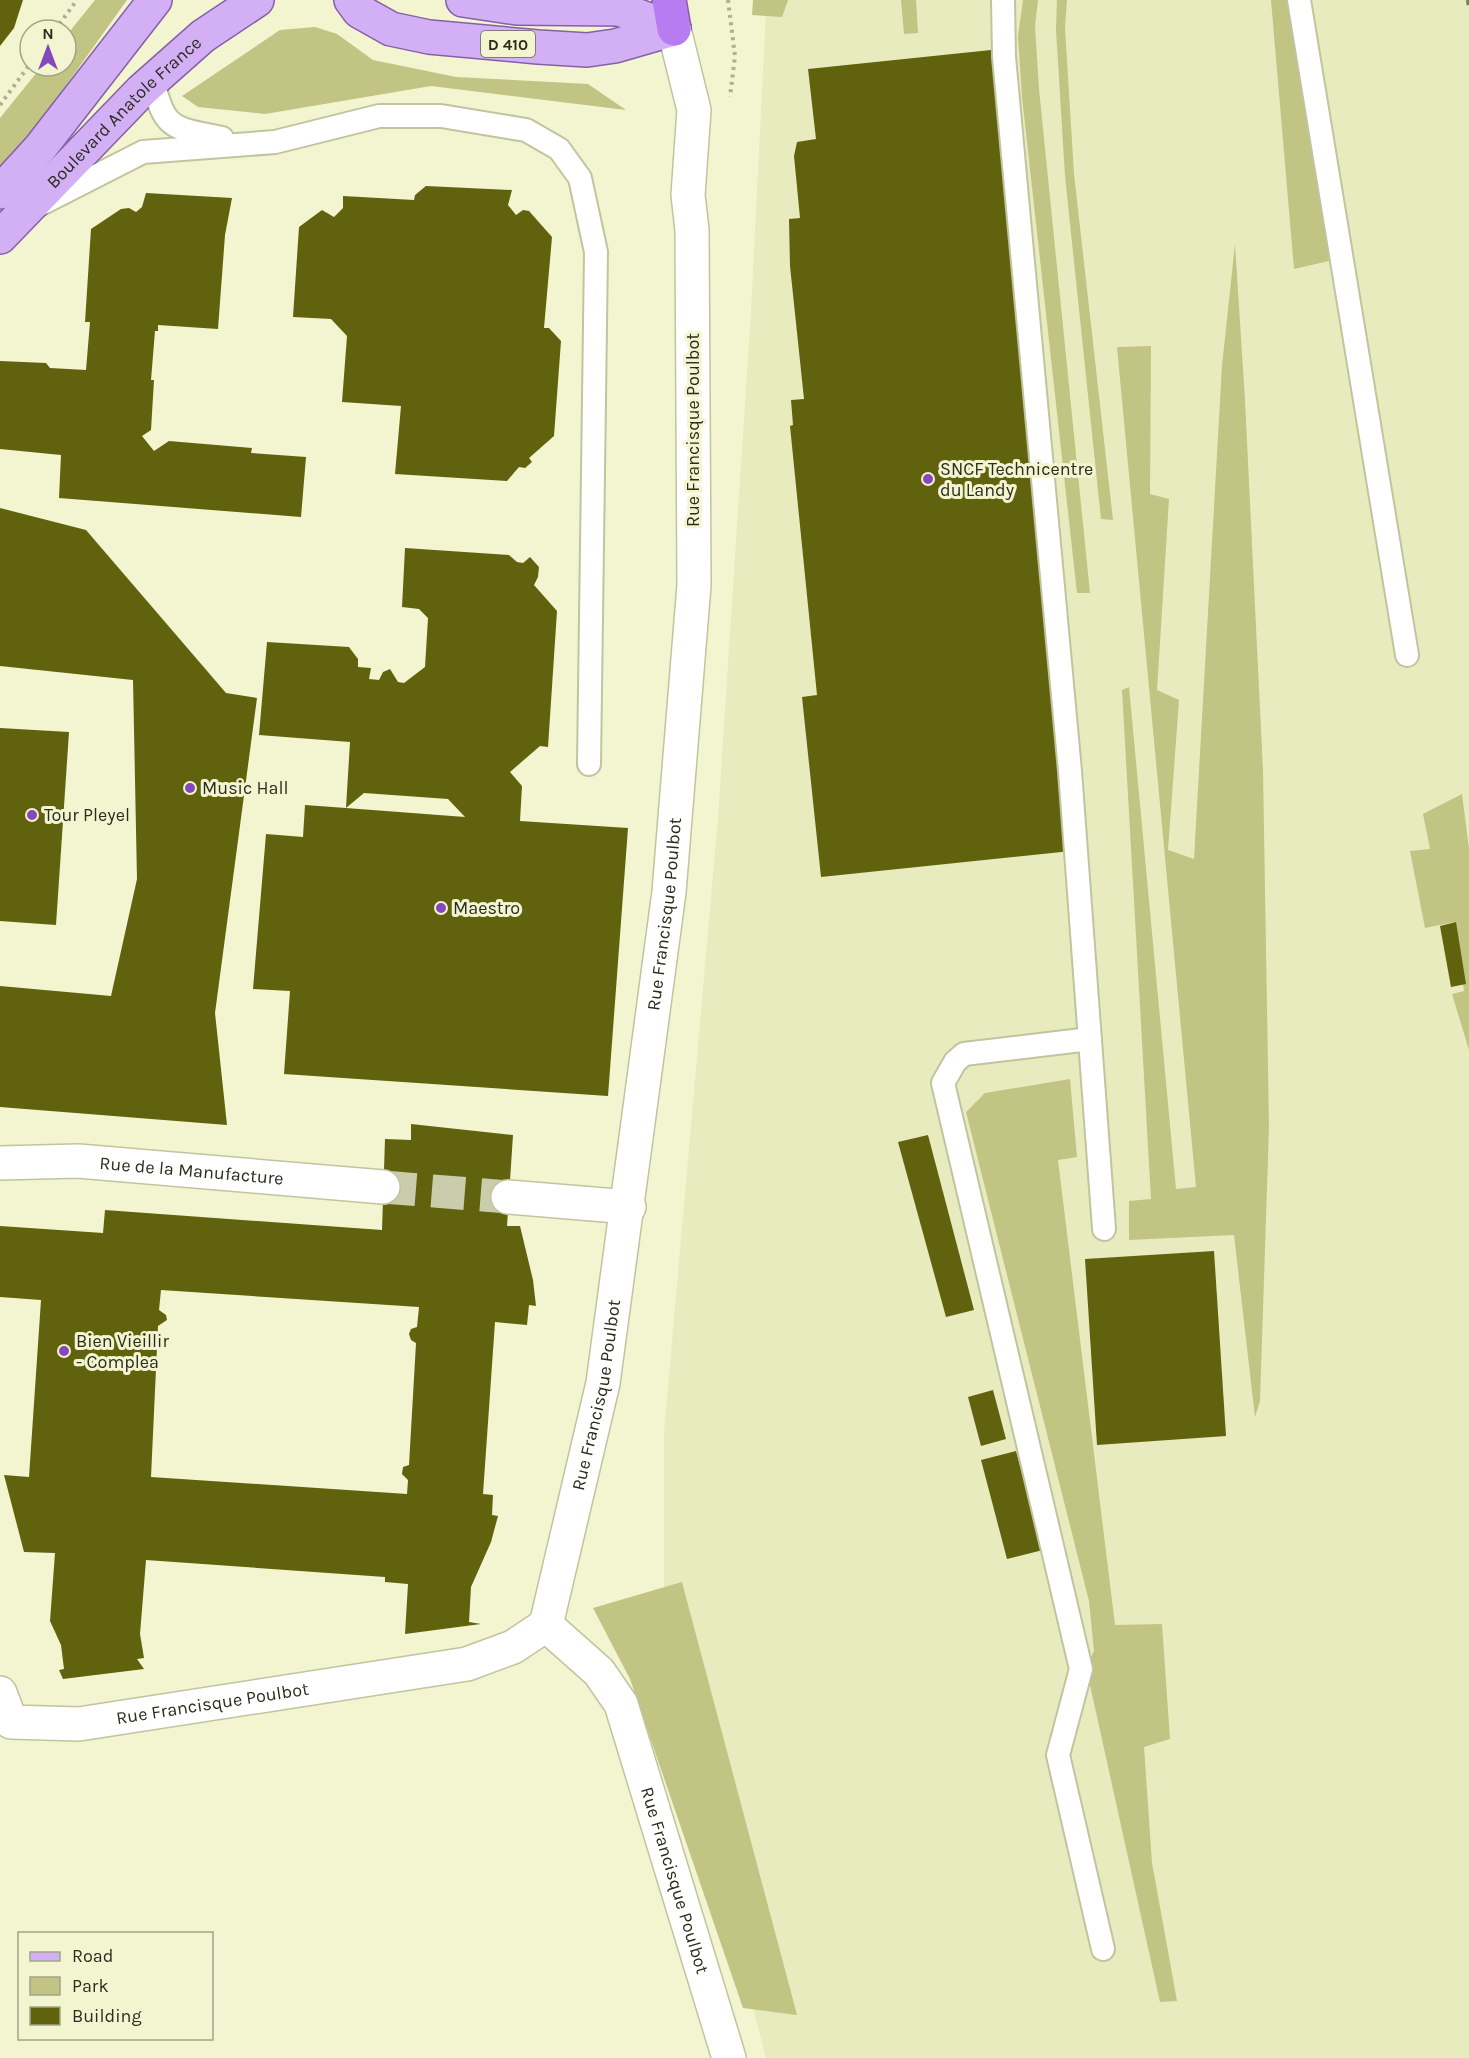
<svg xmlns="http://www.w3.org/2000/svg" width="1469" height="2058" viewBox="0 0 1469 2058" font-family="Karla,sans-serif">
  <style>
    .built { fill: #e8ebbe }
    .green { fill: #c1c483 }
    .building { fill: #61620d; fill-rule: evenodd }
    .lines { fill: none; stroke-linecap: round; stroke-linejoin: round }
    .minor-tunnel { stroke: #cacdac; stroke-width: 33; stroke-dasharray: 33 16; stroke-linecap: butt }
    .service-casing { stroke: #c1c49f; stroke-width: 26 }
    .minor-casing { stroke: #c1c49f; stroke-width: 36 }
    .primary-casing { stroke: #8560a6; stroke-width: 36 }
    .motorway-casing { stroke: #8560a6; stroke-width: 36 }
    .path { stroke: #acaf91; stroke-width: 4; stroke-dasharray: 3 4.5; stroke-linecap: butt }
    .service { stroke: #fff; stroke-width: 22 }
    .minor { stroke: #fff; stroke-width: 33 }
    .primary { stroke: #d3b0f6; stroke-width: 33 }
    .motorway { stroke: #b67cf0; stroke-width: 33 }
    .rail { stroke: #787a63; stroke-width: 4.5; stroke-dasharray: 12 6; stroke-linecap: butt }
    .poi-dot { fill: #8547bc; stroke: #f2f5cf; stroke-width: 2 }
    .labels { text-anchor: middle; stroke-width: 6; stroke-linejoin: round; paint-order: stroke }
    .shield { fill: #f2f5cf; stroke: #676853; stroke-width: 1.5 }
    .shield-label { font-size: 16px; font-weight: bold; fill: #2b2c1e }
    .street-label { font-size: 18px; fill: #2b2c1e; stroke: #f2f5cf }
    .poi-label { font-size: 18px; fill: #2b2c1e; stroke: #f2f5cf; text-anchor: start }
  </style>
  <rect width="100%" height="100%" fill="#f2f5cf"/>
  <path class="built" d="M 758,0 L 1469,0 L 1469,2058 L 766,2058 L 736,1941 L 664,1741 L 664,1433 L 718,818 L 751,312 L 766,12 Z"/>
  <g class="green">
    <path d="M 95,0 L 127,0 L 27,140 L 0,170 L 0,118 L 42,66 L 66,66 L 66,36 Z"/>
    <path d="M 753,0 L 788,0 L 782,17 L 752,15 Z"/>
    <path d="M 901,0 L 916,0 L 918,33 L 904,34 Z"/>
    <path d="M 1023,0 L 1038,0 L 1035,26 L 1039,89 L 1090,593 L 1077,593 L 1022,97 L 1018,36 Z"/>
    <path d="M 1057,0 L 1067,0 L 1065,28 L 1074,174 L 1113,520 L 1101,519 L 1065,176 L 1056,30 Z"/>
    <path d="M 1271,0 L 1296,0 L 1299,6 L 1329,261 L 1294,269 Z"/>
    <path d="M 315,27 L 337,34 L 373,60 L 456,77 L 588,84 L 626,110 L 431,86 L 265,114 L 198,107 L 182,96 L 280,30 Z"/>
    <path d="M 1235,244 L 1245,400 L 1263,771 L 1269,1127 L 1260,1401 L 1255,1417 L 1234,1235 L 1129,1240 L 1129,1201 L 1151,1199 L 1122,690 L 1129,687 L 1176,1189 L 1196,1187 L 1117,347 L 1151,346 L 1150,494 L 1169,499 L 1157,690 L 1179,700 L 1168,850 L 1194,859 L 1222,366 Z"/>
    <path d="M 1462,794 L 1469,849 L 1469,1050 L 1452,994 L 1464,991 L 1454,922 L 1425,928 L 1410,851 L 1430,849 L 1423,814 Z"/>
    <path d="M 1070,1079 L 1077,1157 L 1058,1160 L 1115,1625 L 1162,1624 L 1170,1739 L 1144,1747 L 1152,1863 L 1177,2001 L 1160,2002 L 1086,1667 L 1094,1651 L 1089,1601 L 966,1112 L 985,1093 Z"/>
    <path d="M 682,1582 L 797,2015 L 743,2008 L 630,1679 L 593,1608 Z"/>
  </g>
  <g class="building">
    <path d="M 0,0 L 23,0 L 14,28 L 0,46 Z"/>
    <path d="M 991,50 L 1071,851 L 821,877 L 802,697 L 817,695 L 790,426 L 793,425 L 791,400 L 804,399 L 790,266 L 789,219 L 800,218 L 794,156 L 797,142 L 816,139 L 808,69 Z"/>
    <path d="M 426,186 L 512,190 L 508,205 L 516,215 L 523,210 L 529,211 L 552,237 L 544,328 L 549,328 L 561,341 L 554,436 L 529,458 L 532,462 L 525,468 L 519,467 L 507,481 L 395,474 L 401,406 L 342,402 L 347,336 L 331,319 L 293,317 L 299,227 L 322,210 L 334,217 L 343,208 L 343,196 L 414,200 L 415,195 Z"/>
    <path d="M 146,193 L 232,198 L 225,235 L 218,329 L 158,325 L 158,331 L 155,331 L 151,380 L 154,380 L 151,430 L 142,436 L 154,451 L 169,441 L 252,448 L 251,453 L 306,457 L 301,517 L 59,498 L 61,455 L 0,449 L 0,361 L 46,363 L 50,368 L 86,370 L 90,322 L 85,322 L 91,229 L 121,209 L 129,208 L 136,212 L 142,207 Z"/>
    <path d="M 0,508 L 86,530 L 226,693 L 257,698 L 215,1013 L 227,1125 L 0,1107 L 0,986 L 111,996 L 137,879 L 133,680 L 0,666 Z"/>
    <path d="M 405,548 L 509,555 L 517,562 L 523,563 L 530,557 L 539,567 L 538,577 L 534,585 L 557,611 L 548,747 L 540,746 L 510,772 L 522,786 L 520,821 L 628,828 L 608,1096 L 284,1074 L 290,991 L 253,989 L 266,834 L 303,837 L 305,805 L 346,808 L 350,742 L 259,735 L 267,642 L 349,647 L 358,659 L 358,667 L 371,668 L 369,679 L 379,680 L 383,672 L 390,669 L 398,682 L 404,683 L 425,667 L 428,618 L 419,609 L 402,607 ZM 364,793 L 448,799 L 465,817 L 346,808 Z"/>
    <path d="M 0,728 L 69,732 L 56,925 L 0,921 Z"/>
    <path d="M 1456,922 L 1466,984 L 1451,987 L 1440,926 Z"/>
    <path d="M 411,1124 L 513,1135 L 507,1226 L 520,1226 L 533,1280 L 536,1306 L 529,1305 L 527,1325 L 495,1322 L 483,1494 L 493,1495 L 492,1515 L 498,1516 L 491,1542 L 471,1587 L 469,1622 L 481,1624 L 405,1634 L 408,1584 L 385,1582 L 385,1577 L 146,1560 L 140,1634 L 144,1658 L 137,1659 L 144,1669 L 63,1679 L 59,1670 L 64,1669 L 61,1645 L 50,1621 L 55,1553 L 24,1552 L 4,1475 L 29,1477 L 41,1300 L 0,1297 L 0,1226 L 103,1233 L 105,1210 L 382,1230 L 385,1139 L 411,1140 ZM 161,1290 L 419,1307 L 417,1327 L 411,1329 L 409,1334 L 411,1340 L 416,1343 L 409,1465 L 403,1467 L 402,1474 L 408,1480 L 407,1494 L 151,1477 L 158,1326 L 167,1320 L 166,1315 L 159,1310 Z"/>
    <path d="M 928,1135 L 974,1310 L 946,1317 L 898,1142 Z"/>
    <path d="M 1214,1251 L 1226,1436 L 1097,1445 L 1085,1259 Z"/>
    <path d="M 993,1390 L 1006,1439 L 981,1446 L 968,1397 Z"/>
    <path d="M 1016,1451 L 1043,1550 L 1007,1559 L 981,1460 Z"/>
  </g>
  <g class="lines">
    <path class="minor-tunnel" d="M 383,1187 L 508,1197"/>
    <defs>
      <g id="service">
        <path d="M 1003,0 L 1004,57 L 1070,771 L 1104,1229"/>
        <path d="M 1299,0 L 1407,655"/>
        <path d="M 153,80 C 164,131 174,128 222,138"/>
        <path d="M 39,205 L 143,152 L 275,142 L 379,116 L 441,116 L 526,130 L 559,149 L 580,178 L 596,252 L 589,764"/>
        <path d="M 1090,1039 L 964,1054 L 955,1062 L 943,1083 L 1081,1669 L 1058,1755 L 1103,1949"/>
      </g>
      <g id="minor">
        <path id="s1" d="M 0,1163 L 78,1161 L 383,1187"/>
        <path d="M 508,1197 L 629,1207"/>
        <path id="s2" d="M 546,1625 L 599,1672 L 621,1704 L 729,2058"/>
        <path id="s3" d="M 0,1693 L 11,1722 L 79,1724 L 467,1664 L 513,1647 L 546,1625 L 603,1383 L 669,892 L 694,585 L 692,230 L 688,195 L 694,110 L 674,29"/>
      </g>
      <g id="primary">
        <path d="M 351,0 L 359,11 L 391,29 L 429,37 L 538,47 L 587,50 L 615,46 L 674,29"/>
        <path d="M 463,0 L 517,8 L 619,9 L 674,29"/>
        <path d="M 0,192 L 40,148 L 155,0"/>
        <path id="s4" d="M 0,237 L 142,90 L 203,36 L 257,0"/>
      </g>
      <path id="motorway" d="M 669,0 L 674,29"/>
    </defs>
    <use href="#service" class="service-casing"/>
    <use href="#minor" class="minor-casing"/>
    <use href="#primary" class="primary-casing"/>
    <use href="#motorway" class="motorway-casing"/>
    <g class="path">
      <path d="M 728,0 L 735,56 L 730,97"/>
      <path d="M 55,30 L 77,0"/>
      <path d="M 0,105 L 30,64"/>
    </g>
    <use href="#service" class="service"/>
    <use href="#minor" class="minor"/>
    <use href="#primary" class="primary"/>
    <use href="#motorway" class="motorway"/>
    <path class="rail" d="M 1468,0 L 1469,5"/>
  </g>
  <g class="poi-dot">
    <circle cx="928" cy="479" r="6"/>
    <circle cx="190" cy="788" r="6"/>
    <circle cx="32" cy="815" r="6"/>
    <circle cx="441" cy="908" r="6"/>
    <circle cx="64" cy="1351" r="6"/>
  </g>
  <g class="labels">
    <rect class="shield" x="481" y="31" width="54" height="26" rx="4.5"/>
    <g class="shield-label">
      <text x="508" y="50">D 410</text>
    </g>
    <g class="street-label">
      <text dy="6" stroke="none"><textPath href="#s4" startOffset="176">Boulevard Anatole France</textPath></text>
      <text transform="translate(693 430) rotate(-90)" y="6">Rue Francisque Poulbot</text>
      <text dy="6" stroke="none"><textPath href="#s3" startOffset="1302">Rue Francisque Poulbot</textPath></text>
      <text dy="6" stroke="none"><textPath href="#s1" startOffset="192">Rue de la Manufacture</textPath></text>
      <text dy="6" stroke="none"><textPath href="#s3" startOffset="816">Rue Francisque Poulbot</textPath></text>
      <text dy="6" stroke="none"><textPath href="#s3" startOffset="234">Rue Francisque Poulbot</textPath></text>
      <text dy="6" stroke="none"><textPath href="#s2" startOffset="294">Rue Francisque Poulbot</textPath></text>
    </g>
    <g class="poi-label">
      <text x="940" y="475">SNCF Technicentre<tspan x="940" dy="21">du Landy</tspan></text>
      <text x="202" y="794">Music Hall</text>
      <text x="44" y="821">Tour Pleyel</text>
      <text x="453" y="914">Maestro</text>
      <text x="76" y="1347">Bien Vieillir<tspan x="76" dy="21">- Complea</tspan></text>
    </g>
  </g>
  <rect x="18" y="1932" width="195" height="108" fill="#f2f5cf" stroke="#a2a588" stroke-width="1.5"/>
  <rect x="30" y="1952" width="30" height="9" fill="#d3b0f6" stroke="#a2a588" stroke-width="1.5"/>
  <text x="72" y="1962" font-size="18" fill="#2b2c1e">Road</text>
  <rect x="30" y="1977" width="30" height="18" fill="#c1c483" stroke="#a2a588" stroke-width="1.5"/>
  <text x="72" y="1992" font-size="18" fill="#2b2c1e">Park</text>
  <rect x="30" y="2007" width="30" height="18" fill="#61620d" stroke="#a2a588" stroke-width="1.5"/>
  <text x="72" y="2022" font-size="18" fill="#2b2c1e">Building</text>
  <g transform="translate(48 48)"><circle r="28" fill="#f2f5cf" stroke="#a2a588" stroke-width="1.5"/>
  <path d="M0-4.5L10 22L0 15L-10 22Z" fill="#8547bc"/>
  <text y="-9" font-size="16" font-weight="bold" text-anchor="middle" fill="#2b2c1e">N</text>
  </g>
</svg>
